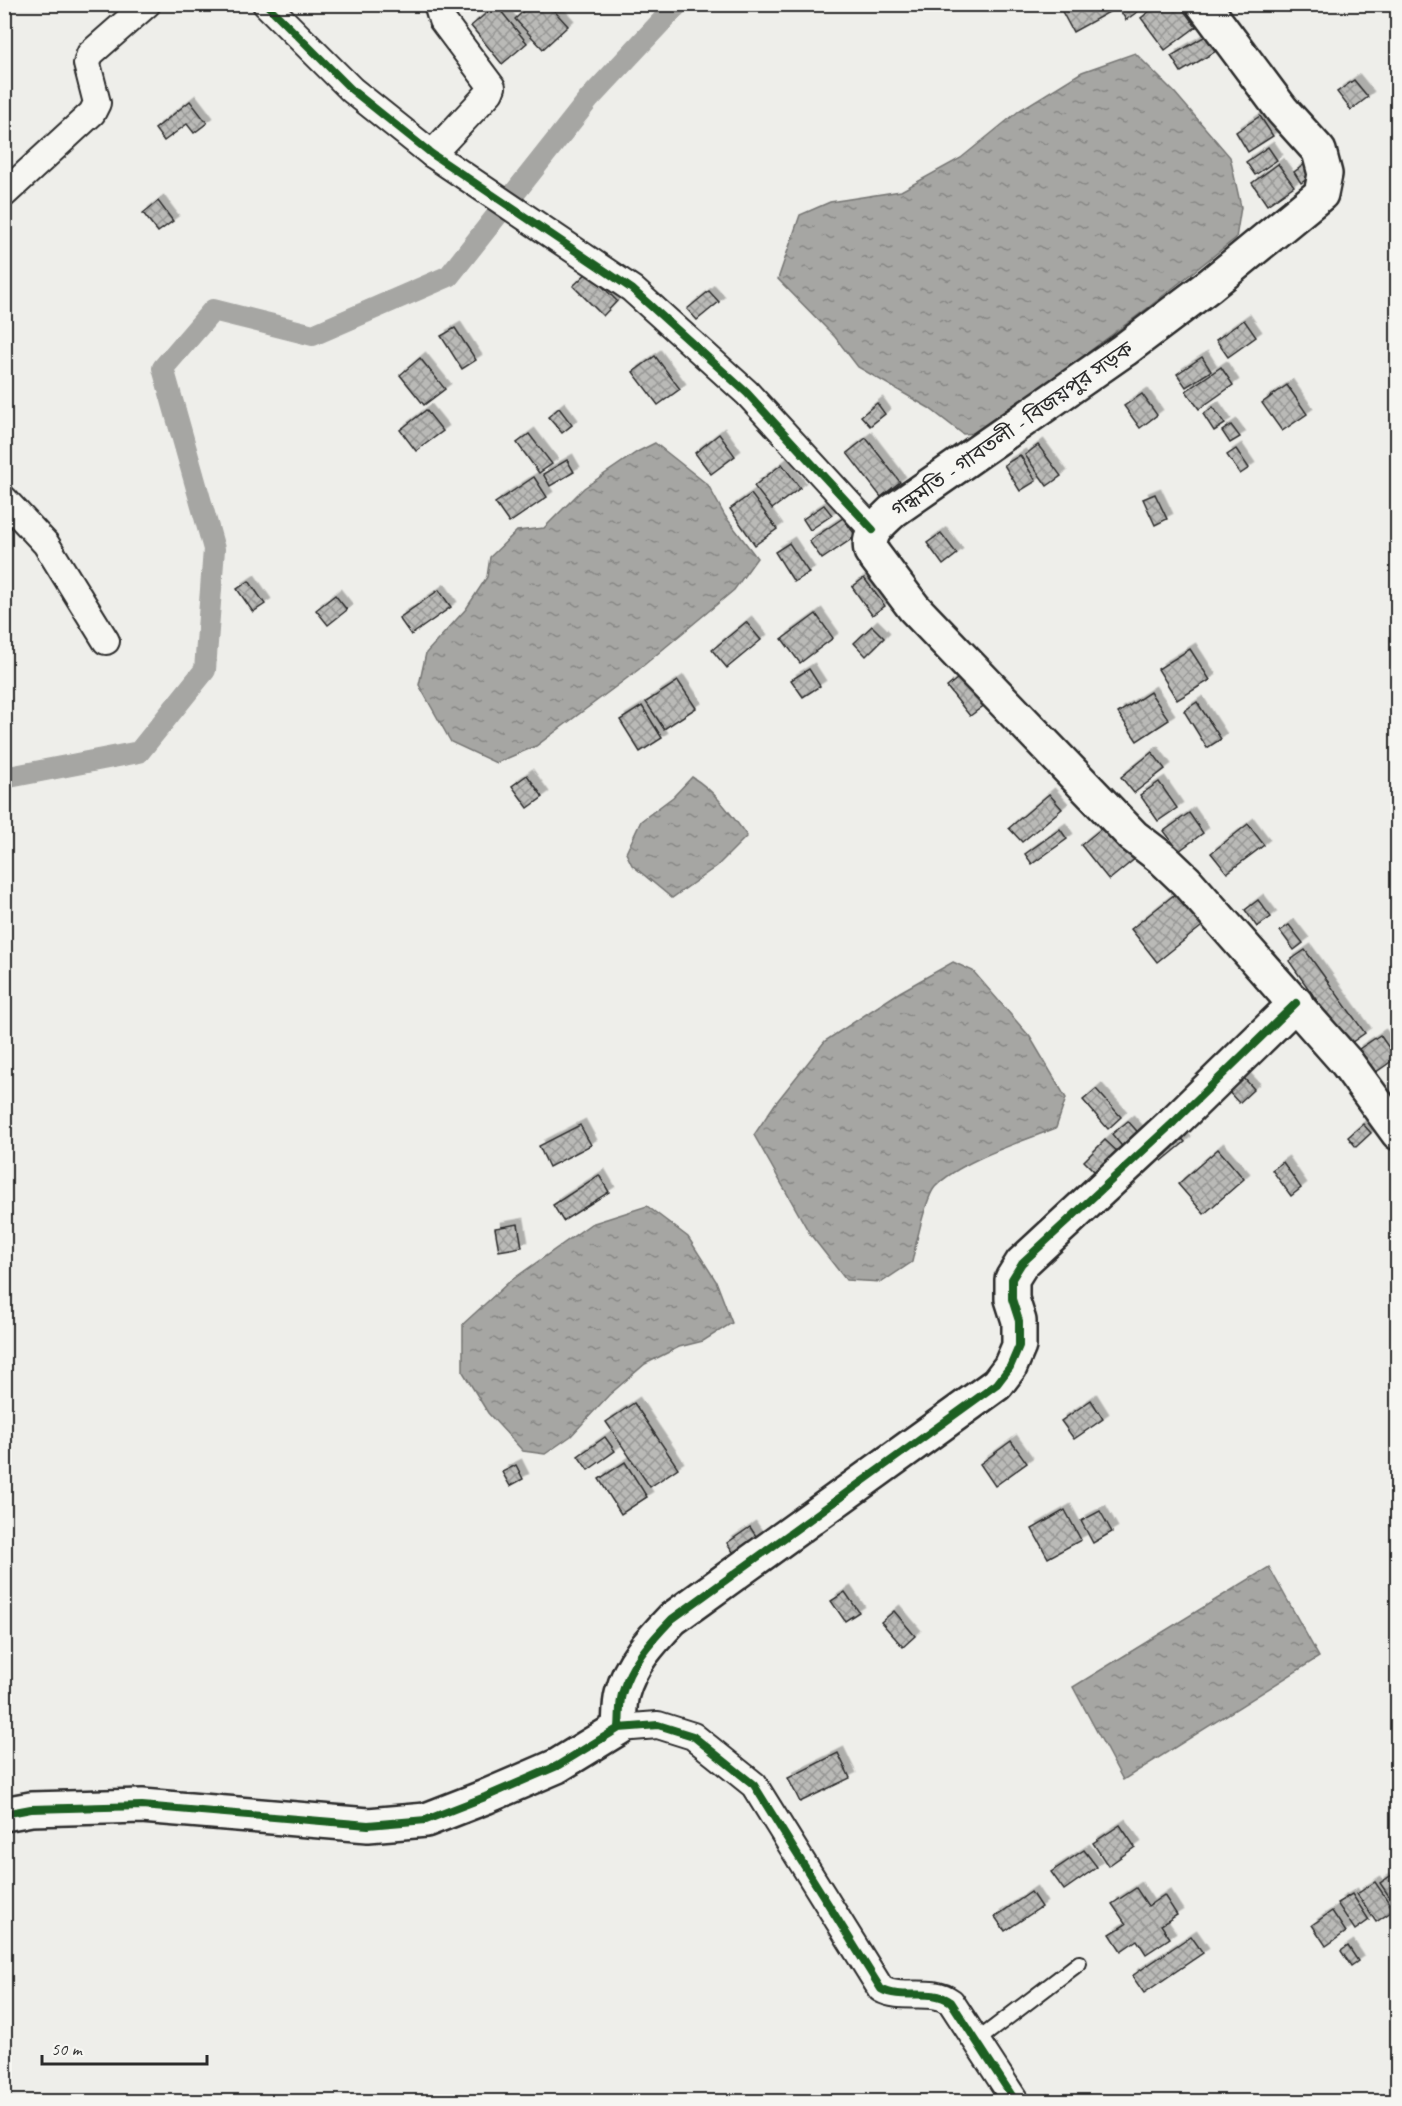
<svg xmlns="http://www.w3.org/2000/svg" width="1402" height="2106" viewBox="0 0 1402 2106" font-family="Caveat,'Noto Sans Bengali',sans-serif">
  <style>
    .water { fill: url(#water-ripples); stroke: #757573; stroke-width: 1.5 }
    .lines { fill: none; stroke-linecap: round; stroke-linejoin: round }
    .canal { stroke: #a6a6a3; stroke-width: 22 }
    .building { fill: url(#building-cross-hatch); stroke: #2b2b2b; stroke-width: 1.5; filter: url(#shadow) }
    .service-casing { stroke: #2b2b2b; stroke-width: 18 }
    .minor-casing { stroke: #2b2b2b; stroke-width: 30 }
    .tertiary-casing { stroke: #2b2b2b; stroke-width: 38 }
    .secondary-casing { stroke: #2b2b2b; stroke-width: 38 }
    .service { stroke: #f6f6f2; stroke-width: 14 }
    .minor { stroke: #f6f6f2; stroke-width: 26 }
    .tertiary { stroke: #f6f6f2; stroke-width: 33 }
    .secondary { stroke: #f6f6f2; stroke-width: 33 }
    .cycleway-casing { stroke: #f6f6f2; stroke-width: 11 }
    .cycleway { stroke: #1b5e20; stroke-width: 8 }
    .labels { text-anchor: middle; stroke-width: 4.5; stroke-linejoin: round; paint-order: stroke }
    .street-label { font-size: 21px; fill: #2b2b2b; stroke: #f6f6f2 }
  </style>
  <defs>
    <pattern id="water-ripples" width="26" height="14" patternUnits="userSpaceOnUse" patternTransform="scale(1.5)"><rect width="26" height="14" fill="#a6a6a3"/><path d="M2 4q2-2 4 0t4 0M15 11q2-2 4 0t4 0" fill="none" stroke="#878785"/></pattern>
    <pattern id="building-cross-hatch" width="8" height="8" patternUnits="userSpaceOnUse" patternTransform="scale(1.5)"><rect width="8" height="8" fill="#babab7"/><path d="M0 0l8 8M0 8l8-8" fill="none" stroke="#979795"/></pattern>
    <filter id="shadow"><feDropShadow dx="5.5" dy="-5.5" stdDeviation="0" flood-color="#0004"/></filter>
  </defs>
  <rect width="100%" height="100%" fill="#eeeeea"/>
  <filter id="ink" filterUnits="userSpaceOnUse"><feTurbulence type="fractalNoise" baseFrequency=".0167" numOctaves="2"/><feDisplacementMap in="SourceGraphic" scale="12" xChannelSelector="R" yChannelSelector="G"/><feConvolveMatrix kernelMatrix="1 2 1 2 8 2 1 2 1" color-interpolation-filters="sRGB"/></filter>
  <g filter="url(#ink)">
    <g class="water">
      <path d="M 1135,53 L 1175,93 L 1230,157 L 1241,207 L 1236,238 L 1149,307 L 980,433 L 963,434 L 929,408 L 858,367 L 835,337 L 778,279 L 800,215 L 830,202 L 901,191 L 961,158 L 1020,110 L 1082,72 Z"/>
      <path d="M 655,443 L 708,485 L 725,516 L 757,558 L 734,590 L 638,670 L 536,746 L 496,763 L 451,742 L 419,685 L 426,653 L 466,609 L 487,577 L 490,557 L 517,531 L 544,528 L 584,488 L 637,452 Z"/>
      <path d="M 692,777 C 715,791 731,814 747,836 L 717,866 L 672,898 L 632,865 L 626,853 L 641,821 L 673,797 Z"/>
      <path d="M 953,962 L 973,971 L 1030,1037 L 1066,1098 L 1056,1128 C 1021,1142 961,1160 935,1187 C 926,1197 915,1247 912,1262 L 882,1282 L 846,1280 L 810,1234 L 754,1135 L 775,1104 L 825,1041 L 900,992 Z"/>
      <path d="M 647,1206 L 688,1237 L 716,1281 L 732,1323 L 703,1341 L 679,1347 L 645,1364 L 609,1395 L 571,1436 L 545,1454 L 523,1451 L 488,1413 L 463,1372 L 463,1324 L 509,1282 L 591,1224 Z"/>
      <path d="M 1269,1567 L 1319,1657 L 1123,1780 L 1073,1687 Z"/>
    </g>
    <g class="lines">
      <path class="canal" d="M 4,778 L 139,752 L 205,670 L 214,549 L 163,368 L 213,310 L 313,335 L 449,276 L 589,99 L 678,4"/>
    </g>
    <g class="building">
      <path d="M 531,4 L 548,4 L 568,26 L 543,49 L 515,19 Z"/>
      <path d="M 1058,4 L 1107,4 L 1111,11 L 1073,32 Z"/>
      <path d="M 1116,4 L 1148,4 L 1126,20 Z"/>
      <path d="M 1159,4 L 1179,4 L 1196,27 L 1165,50 L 1141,18 Z"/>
      <path d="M 496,5 L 527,43 L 502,64 L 471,26 Z"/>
      <path d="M 1214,31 L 1223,47 L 1181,72 L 1171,56 Z"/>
      <path d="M 1354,80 L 1368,97 L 1351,110 L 1337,92 Z"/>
      <path d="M 190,101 L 207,123 L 194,133 L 187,124 L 164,141 L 155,129 Z"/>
      <path d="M 1260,116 L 1273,136 L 1248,152 L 1236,132 Z"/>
      <path d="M 1268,147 L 1277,160 L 1255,175 L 1246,162 Z"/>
      <path d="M 1309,161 L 1316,173 L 1301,183 L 1294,172 Z"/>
      <path d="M 1278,164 L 1294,186 L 1267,205 L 1252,183 Z"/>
      <path d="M 158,201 L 173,221 L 158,232 L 143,213 Z"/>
      <path d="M 588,272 L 617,301 L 603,316 L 573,286 Z"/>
      <path d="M 709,291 L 719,302 L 697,320 L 687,309 Z"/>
      <path d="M 1244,320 L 1256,337 L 1228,357 L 1216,340 Z"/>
      <path d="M 455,328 L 476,360 L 462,369 L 441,336 Z"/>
      <path d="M 655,356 L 680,389 L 658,405 L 633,372 Z"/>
      <path d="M 1202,357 L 1211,371 L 1186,387 L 1177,374 Z"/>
      <path d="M 420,358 L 445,389 L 424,405 L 400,375 Z"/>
      <path d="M 1221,367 L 1233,385 L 1199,409 L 1186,391 Z"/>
      <path d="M 1287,385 L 1307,414 L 1282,431 L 1262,403 Z"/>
      <path d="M 1142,394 L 1157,415 L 1140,428 L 1124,406 Z"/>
      <path d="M 877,403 L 885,414 L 870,426 L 861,416 Z"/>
      <path d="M 1213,407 L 1225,424 L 1214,431 L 1203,414 Z"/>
      <path d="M 559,408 L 572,425 L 562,433 L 548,417 Z"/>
      <path d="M 426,410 L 443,431 L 416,451 L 400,430 Z"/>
      <path d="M 1231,425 L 1240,437 L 1230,443 L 1222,431 Z"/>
      <path d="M 529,434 L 552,464 L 539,473 L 517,443 Z"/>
      <path d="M 719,434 L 735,456 L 711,474 L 695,453 Z"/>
      <path d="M 866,438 L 900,482 L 881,497 L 847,453 Z"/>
      <path d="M 1038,445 L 1061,476 L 1047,486 L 1025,455 Z"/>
      <path d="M 1236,449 L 1249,468 L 1240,474 L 1227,455 Z"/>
      <path d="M 1020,455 L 1036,481 L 1020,491 L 1004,465 Z"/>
      <path d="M 567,460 L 574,472 L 550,486 L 543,474 Z"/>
      <path d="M 782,464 L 800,488 L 772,509 L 754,486 Z"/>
      <path d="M 534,477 L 547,497 L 509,523 L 495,503 Z"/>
      <path d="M 751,494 L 777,529 L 755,545 L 730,509 Z"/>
      <path d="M 1155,494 L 1167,519 L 1155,525 L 1143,499 Z"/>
      <path d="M 824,505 L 832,515 L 810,530 L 803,519 Z"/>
      <path d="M 843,518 L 856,536 L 822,559 L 809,541 Z"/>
      <path d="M 941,533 L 957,554 L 943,565 L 927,543 Z"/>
      <path d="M 789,543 L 809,573 L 794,582 L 775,552 Z"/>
      <path d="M 864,578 L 885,606 L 872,615 L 852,587 Z"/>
      <path d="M 249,581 L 265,604 L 253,612 L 237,589 Z"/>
      <path d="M 439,590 L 451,607 L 411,635 L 399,618 Z"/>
      <path d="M 335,595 L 347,610 L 328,625 L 316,610 Z"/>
      <path d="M 816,614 L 833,638 L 800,663 L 782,639 Z"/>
      <path d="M 746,622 L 761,640 L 727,668 L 712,650 Z"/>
      <path d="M 872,626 L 884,638 L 866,656 L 854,643 Z"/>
      <path d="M 1190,649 L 1210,680 L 1177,700 L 1158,669 Z"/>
      <path d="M 809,669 L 820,686 L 803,697 L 791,680 Z"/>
      <path d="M 963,674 L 986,704 L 970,716 L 947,687 Z"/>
      <path d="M 678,681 L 696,708 L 664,729 L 646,702 Z"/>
      <path d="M 1150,692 L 1169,720 L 1137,741 L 1118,713 Z"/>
      <path d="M 1197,702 L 1221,739 L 1207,748 L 1184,711 Z"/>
      <path d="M 642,706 L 662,738 L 640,752 L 620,720 Z"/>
      <path d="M 1152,752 L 1165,769 L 1134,793 L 1121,777 Z"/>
      <path d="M 527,775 L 543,797 L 528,808 L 512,786 Z"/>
      <path d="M 1159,782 L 1177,808 L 1158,821 L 1140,795 Z"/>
      <path d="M 1049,794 L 1062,809 L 1022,842 L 1009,828 Z"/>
      <path d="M 1189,813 L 1203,833 L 1179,851 L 1164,831 Z"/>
      <path d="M 1108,823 L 1136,858 L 1109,880 L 1081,845 Z"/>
      <path d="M 1248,824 L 1264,845 L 1227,873 L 1211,853 Z"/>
      <path d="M 1060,829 L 1067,839 L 1032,864 L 1025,854 Z"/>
      <path d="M 1180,890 L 1206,923 L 1157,962 L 1131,929 Z"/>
      <path d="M 1258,900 L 1271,917 L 1257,927 L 1245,910 Z"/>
      <path d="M 1289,925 L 1303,943 L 1294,950 L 1280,931 Z"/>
      <path d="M 1305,950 L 1365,1033 L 1348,1045 L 1289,961 Z"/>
      <path d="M 1380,1035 L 1396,1058 L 1372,1075 L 1356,1051 Z"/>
      <path d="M 1242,1076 L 1254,1089 L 1239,1103 L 1227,1090 Z"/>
      <path d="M 1096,1089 L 1121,1117 L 1108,1129 L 1083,1100 Z"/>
      <path d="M 1128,1121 L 1142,1137 L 1125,1150 L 1112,1134 Z"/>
      <path d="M 1363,1124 L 1371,1133 L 1356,1147 L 1348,1137 Z"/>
      <path d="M 580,1125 L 591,1145 L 549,1167 L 539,1146 Z"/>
      <path d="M 1177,1133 L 1185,1142 L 1162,1161 L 1154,1152 Z"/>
      <path d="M 1105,1140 L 1120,1154 L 1099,1176 L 1084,1161 Z"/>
      <path d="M 1218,1149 L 1244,1179 L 1204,1214 L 1178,1184 Z"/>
      <path d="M 1283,1162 L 1301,1188 L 1291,1196 L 1272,1170 Z"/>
      <path d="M 599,1175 L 609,1192 L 563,1221 L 553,1205 Z"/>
      <path d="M 518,1224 L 522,1247 L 499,1251 L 495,1228 Z"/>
      <path d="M 1091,1400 L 1103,1419 L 1074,1439 L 1061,1421 Z"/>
      <path d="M 634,1403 L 678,1468 L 650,1487 L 606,1422 Z"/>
      <path d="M 605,1437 L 615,1451 L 588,1470 L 578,1456 Z"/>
      <path d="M 1011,1441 L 1027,1463 L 995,1486 L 980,1464 Z"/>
      <path d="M 625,1462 L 647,1497 L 621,1514 L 599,1479 Z"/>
      <path d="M 516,1465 L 523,1479 L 510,1486 L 502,1472 Z"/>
      <path d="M 1065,1510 L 1081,1540 L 1048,1558 L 1032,1529 Z"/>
      <path d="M 1100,1511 L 1112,1532 L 1093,1543 L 1081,1521 Z"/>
      <path d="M 750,1527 L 764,1548 L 741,1564 L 727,1543 Z"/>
      <path d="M 845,1592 L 859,1612 L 845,1621 L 831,1601 Z"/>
      <path d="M 894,1611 L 915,1636 L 903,1647 L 881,1622 Z"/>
      <path d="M 838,1753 L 850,1778 L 800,1802 L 788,1778 Z"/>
      <path d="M 1120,1825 L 1135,1847 L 1108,1866 L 1093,1843 Z"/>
      <path d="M 1084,1850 L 1097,1867 L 1064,1890 L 1051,1872 Z"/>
      <path d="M 1398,1871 L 1398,1903 L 1395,1905 L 1380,1883 Z"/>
      <path d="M 1375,1882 L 1394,1910 L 1376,1922 L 1357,1894 Z"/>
      <path d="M 1136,1888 L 1148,1906 L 1164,1895 L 1177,1915 L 1161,1925 L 1170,1938 L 1146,1954 L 1137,1940 L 1121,1951 L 1110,1934 L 1126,1924 L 1112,1904 Z"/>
      <path d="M 1031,1892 L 1041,1907 L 1005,1931 L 995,1917 Z"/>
      <path d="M 1352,1894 L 1369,1920 L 1355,1930 L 1337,1903 Z"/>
      <path d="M 1332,1911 L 1346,1932 L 1326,1946 L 1312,1925 Z"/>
      <path d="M 1191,1936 L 1203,1953 L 1144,1993 L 1132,1976 Z"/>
      <path d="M 1348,1946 L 1358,1961 L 1351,1966 L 1341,1951 Z"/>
    </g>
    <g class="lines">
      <defs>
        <path id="service" d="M 978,2040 L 1079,1963"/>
        <g id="minor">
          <path d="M 266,4 L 352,90 L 432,154 L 632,289 L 747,393 L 873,530"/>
          <path d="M 432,154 L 490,92 L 492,87 L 442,20 L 437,4"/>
          <path d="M 4,194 L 92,113 L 97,103 L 87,64 L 90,54 L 147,4"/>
          <path d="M 4,499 L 46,544 L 106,641"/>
          <path d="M 619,1728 L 658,1725 L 693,1736 L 754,1785 L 881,1989 C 902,2001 931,1987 951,2002 L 1016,2102"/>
        </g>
        <path id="tertiary" d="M 4,1814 L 31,1809 L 142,1806 L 368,1825 L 426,1820 L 485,1797 L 557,1766 L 619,1728 C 620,1717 619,1705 622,1694 C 630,1664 650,1642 672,1619 L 997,1384 L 1010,1367 L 1019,1346 L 1019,1321 L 1012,1299 L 1012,1279 L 1022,1263 L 1174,1122 L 1296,1003"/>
        <path id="secondary" d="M 1203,4 L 1282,110 L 1319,151 L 1325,174 L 1321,194 L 1210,285 L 1124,350 L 893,511 C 880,524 867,532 871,551 L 914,608 L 1133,836 L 1163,859 L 1186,881 L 1347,1063 L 1398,1133"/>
      </defs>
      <use href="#service" class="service-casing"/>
      <use href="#minor" class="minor-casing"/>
      <use href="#tertiary" class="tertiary-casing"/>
      <use href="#secondary" class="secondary-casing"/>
      <use href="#service" class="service"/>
      <use href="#minor" class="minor"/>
      <use href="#tertiary" class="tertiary"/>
      <use href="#secondary" class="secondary"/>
      <defs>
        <g id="cycleway">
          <path d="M 266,4 L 352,90 L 432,154 L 632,289 L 747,393 L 873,530"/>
          <path d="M 619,1728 L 658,1725 L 693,1736 L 754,1785 L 881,1989 C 902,2001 931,1987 951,2002 L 1016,2102"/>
          <path d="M 4,1814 L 31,1809 L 142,1806 L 368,1825 L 426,1820 L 485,1797 L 557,1766 L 619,1728 C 620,1717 619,1705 622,1694 C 630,1664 650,1642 672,1619 L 997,1384 L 1010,1367 L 1019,1346 L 1019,1321 L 1012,1299 L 1012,1279 L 1022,1263 L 1174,1122 L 1296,1003"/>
        </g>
      </defs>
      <use href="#cycleway" class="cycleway-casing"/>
      <use href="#cycleway" class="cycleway"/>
    </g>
  </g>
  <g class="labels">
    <g class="street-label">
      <text transform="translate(1012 429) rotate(-35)" y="7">গন্ধমতি - গাবতলী - বিজয়পুর সড়ক</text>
    </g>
  </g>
  <rect width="1402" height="2106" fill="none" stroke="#f6f6f2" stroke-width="24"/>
  <rect x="12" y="12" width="1378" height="2082" fill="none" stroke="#2b2b2b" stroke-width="2" filter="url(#ink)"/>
  <path d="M42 2055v9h165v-9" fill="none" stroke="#2b2b2b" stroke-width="3"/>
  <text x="51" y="2055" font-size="18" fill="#2b2b2b" stroke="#f6f6f2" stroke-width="4.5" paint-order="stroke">50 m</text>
</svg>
